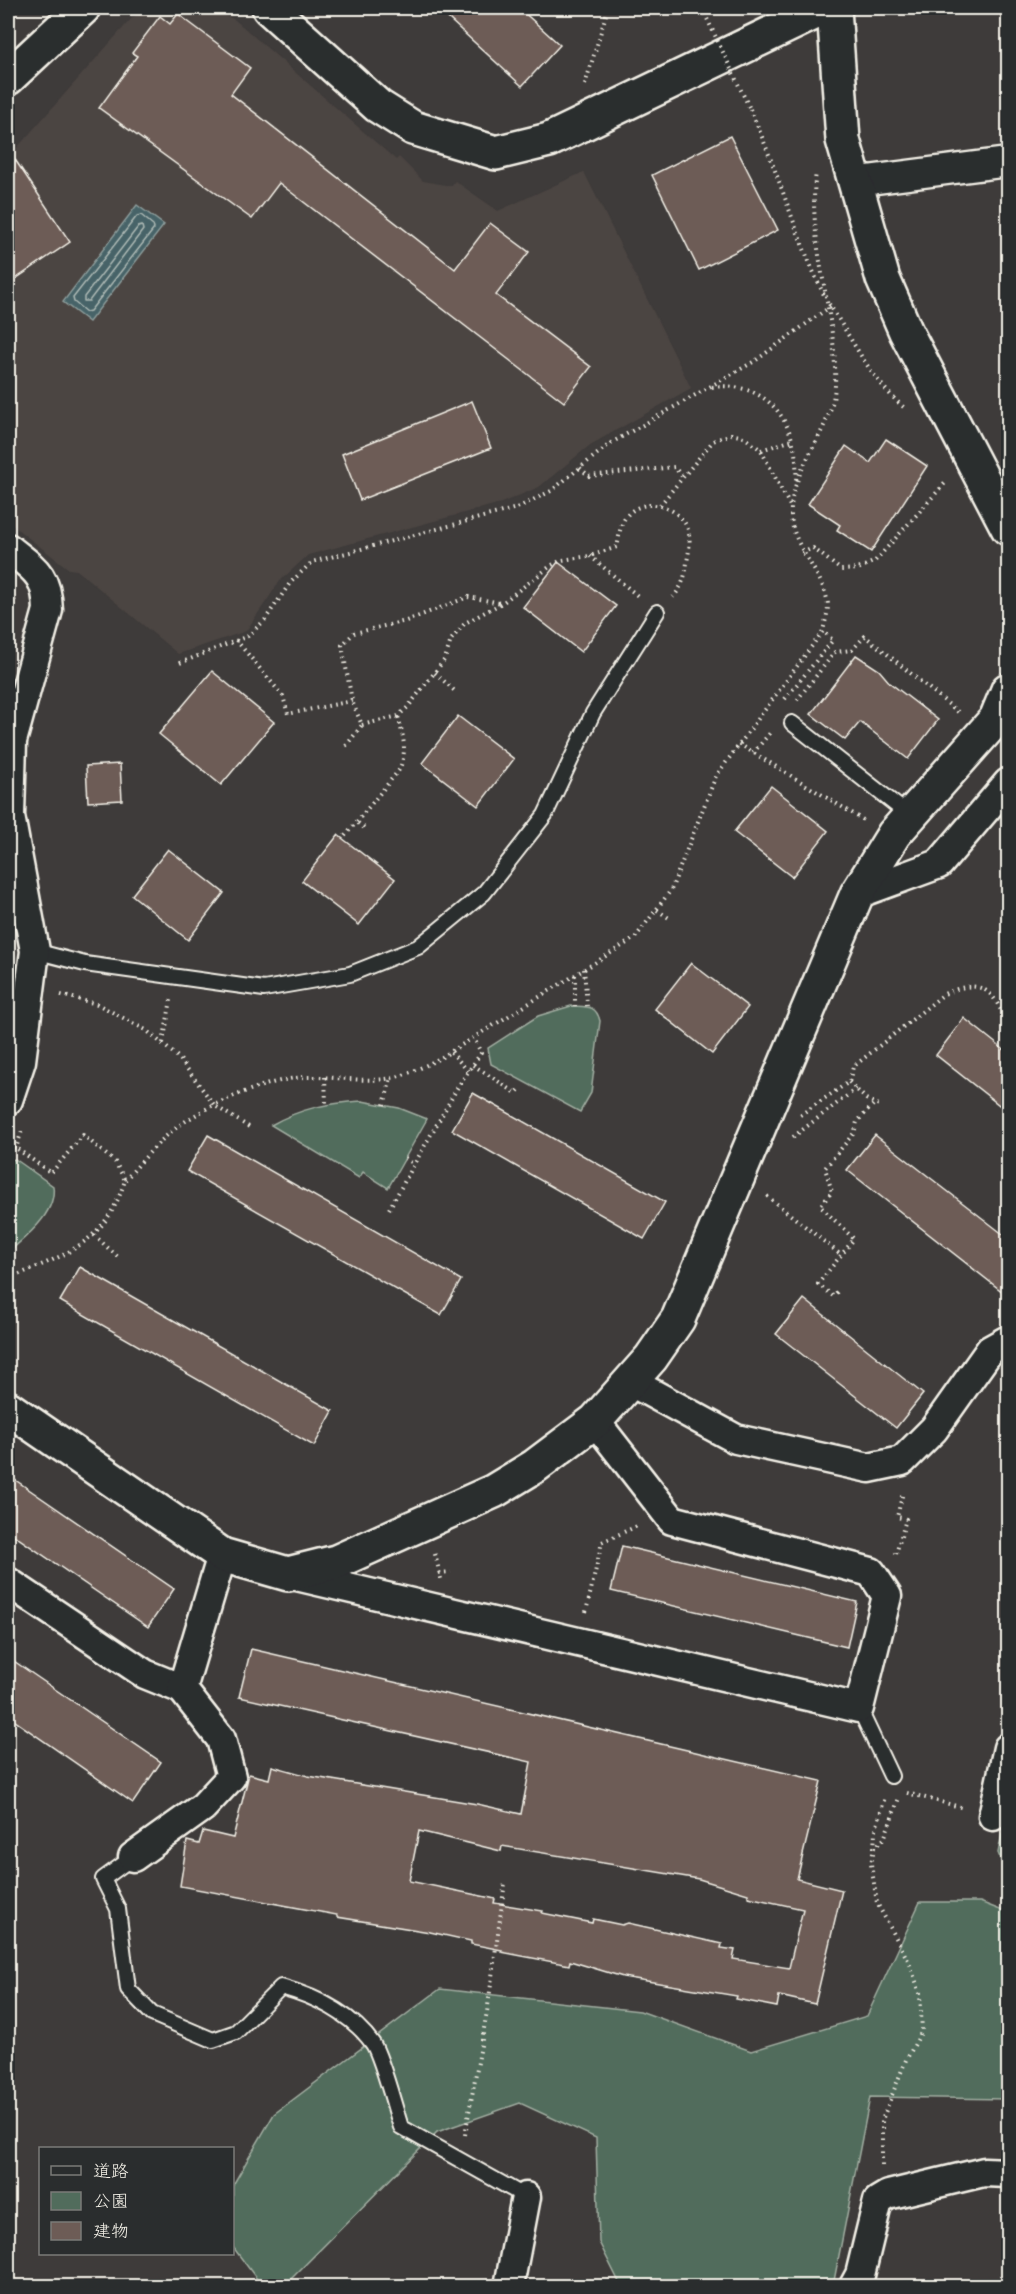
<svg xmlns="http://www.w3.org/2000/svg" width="1016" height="2294" viewBox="0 0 1016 2294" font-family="Mali,'Klee One',sans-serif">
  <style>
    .built { fill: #4c4542 }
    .green { fill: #516c5c; stroke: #a2aea2; stroke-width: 1.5 }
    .water { fill: #466468; stroke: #8c9c9b; stroke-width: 1.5 }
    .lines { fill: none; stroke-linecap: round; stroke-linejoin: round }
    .shore { stroke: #aeb9b5; stroke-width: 1.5 }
    .building { fill: #6d5c56; stroke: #f4f1e8; stroke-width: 1.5; fill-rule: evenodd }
    .service-casing { stroke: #f4f1e8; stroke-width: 18 }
    .minor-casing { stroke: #f4f1e8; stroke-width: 33 }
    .tertiary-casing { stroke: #f4f1e8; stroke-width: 38 }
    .path { stroke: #f4f1e8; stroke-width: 4; stroke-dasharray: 1.5 4.5; stroke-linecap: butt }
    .service { stroke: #2a2d2e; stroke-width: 14 }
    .minor { stroke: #2a2d2e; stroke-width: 28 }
    .tertiary { stroke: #2a2d2e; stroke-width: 33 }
    .path-bridge { stroke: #f4f1e8; stroke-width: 4; stroke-dasharray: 1.5 4.5; stroke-linecap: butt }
  </style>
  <rect width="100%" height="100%" fill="#3e3b3a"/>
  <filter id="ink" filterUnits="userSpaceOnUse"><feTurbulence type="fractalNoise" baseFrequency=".0167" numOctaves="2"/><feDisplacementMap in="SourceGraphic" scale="12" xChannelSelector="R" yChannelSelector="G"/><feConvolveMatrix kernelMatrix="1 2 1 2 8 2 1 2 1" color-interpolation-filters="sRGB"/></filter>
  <g filter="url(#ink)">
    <path class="built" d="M 148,8 L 209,8 L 235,20 L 396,160 L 399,157 L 423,181 L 451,186 L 455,181 L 498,211 L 584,172 L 691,388 L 590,445 L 539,487 L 501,503 L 308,555 L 280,581 L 246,631 L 178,654 L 77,570 L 69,569 L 8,522 L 8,158 L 132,18 Z"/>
    <g class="green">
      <path d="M 571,1006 C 586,1007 596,1004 600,1021 L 591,1093 L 580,1112 L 491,1064 L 488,1048 L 538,1016 Z"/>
      <path d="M 362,1101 L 399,1108 L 427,1119 L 388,1188 L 363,1172 L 359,1178 L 271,1125 C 301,1108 328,1103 362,1101 Z"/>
      <path d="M 15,1159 L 53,1186 C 57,1212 28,1235 11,1250 L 8,1245 L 8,1161 Z"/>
      <path d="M 1008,1806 L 1008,1877 L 998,1853 Z"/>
      <path d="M 920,1902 L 980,1902 L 1008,1913 L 1008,2099 L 870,2097 L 833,2286 L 621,2286 L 599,2242 L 596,2138 L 520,2103 L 437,2132 L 284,2286 L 262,2286 L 233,2247 L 233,2185 L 274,2114 L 440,1989 L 640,2011 L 751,2051 L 867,2016 Z"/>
    </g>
    <path class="water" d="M 137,205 L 164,225 L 89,322 L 63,302 Z"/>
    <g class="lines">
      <g class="shore">
        <path d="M 141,215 L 153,225 L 154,229 L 90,311 L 86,312 L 74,302 L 73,298 L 137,216 Z"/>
        <path d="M 142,226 L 143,230 L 89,301 L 84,301 L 84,297 L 138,227 Z"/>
      </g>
    </g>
    <g class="building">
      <path d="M 437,8 L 519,8 L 560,45 L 522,86 Z"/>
      <path d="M 178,14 L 250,68 L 231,94 L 455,269 L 490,223 L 529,252 L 496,295 L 591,367 L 564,402 L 279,183 L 252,219 L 99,108 L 137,56 L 132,53 L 160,16 L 170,24 Z"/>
      <path d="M 730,136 L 778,230 L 699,270 L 652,175 Z"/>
      <path d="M 8,149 L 70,242 L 8,284 Z"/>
      <path d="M 472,401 L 491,448 L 360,500 L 342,454 Z"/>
      <path d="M 886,439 L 927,466 L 871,552 L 837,530 L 840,525 L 808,504 L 846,446 L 870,463 Z"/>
      <path d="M 558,562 L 616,606 L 581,652 L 523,607 Z"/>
      <path d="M 856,655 L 879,670 L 890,683 L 938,720 L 908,759 L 860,722 L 845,740 L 811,714 Z"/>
      <path d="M 212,671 L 274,722 L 221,785 L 159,734 Z"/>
      <path d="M 458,716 L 514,759 L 478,806 L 422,763 Z"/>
      <path d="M 120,764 L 122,800 L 88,802 L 86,766 Z"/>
      <path d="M 771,786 L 828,831 L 792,877 L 734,832 Z"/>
      <path d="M 338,835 L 395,879 L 359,925 L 302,881 Z"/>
      <path d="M 168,849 L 224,893 L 188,940 L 132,895 Z"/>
      <path d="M 691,963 L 748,1007 L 712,1054 L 655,1009 Z"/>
      <path d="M 964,1018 L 1008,1053 L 1008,1112 L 936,1055 Z"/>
      <path d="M 473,1093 L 665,1202 L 644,1239 L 452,1130 Z"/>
      <path d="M 208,1135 L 461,1280 L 441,1315 L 187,1171 Z"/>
      <path d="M 875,1135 L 1008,1238 L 1008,1296 L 847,1170 Z"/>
      <path d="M 80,1267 L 333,1411 L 314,1446 L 60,1301 Z"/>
      <path d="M 804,1299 L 923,1394 L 896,1428 L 776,1334 Z"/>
      <path d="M 8,1475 L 174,1589 L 148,1627 L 8,1531 Z"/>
      <path d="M 622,1546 L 857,1602 L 847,1647 L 611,1591 Z"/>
      <path d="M 251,1649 L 821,1781 L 797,1879 L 842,1890 L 815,2004 L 779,1996 L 777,2007 L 736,1999 L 737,1996 L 623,1977 L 570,1961 L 569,1965 L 501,1952 L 502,1950 L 471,1944 L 471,1941 L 430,1932 L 337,1917 L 337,1915 L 180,1886 L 187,1841 L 199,1844 L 203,1831 L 233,1838 L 249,1774 L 269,1779 L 272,1766 L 308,1776 L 477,1804 L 521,1814 L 531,1762 L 239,1697 ZM 419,1831 L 501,1851 L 502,1846 L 699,1879 L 748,1894 L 748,1897 L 803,1909 L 789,1968 L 733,1959 L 735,1950 L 721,1948 L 722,1944 L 628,1923 L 622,1925 L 593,1919 L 592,1923 L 542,1913 L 543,1911 L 494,1903 L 495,1899 L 491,1898 L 409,1881 Z"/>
      <path d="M 8,1657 L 161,1762 L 133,1803 L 8,1716 Z"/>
    </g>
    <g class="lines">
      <defs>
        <g id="service">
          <path d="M 792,723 L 910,816"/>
          <path d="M 35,951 L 85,964 L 264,989 L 350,974 L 418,947 L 484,893 L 545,815 L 593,713 L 657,612"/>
          <path d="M 859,1708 L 891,1776"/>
          <path d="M 133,1857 L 103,1879 L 118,1909 L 128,1989 L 152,2014 L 213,2040 L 236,2032 L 281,1987 C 317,1997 351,2013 373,2044 C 382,2058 395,2109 401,2127 L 526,2197"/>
        </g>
        <g id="minor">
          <path d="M 853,182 L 1008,162"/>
          <path d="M 8,548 C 34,569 47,574 48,610 L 12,741 L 10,816 L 35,951 L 21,1061 L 8,1100"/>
          <path d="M 857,894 L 939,864 L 1008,783"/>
          <path d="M 631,1382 L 736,1439 L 869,1468 L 902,1461 L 934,1429 L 990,1350 L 1008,1340"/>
          <path d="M 288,1574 L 859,1708 L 887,1596 L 871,1572 L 672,1520 L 595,1421"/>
          <path d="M 8,1582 L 145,1674 L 182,1689"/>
          <path d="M 993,1816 L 1008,1748"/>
          <path d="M 133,1857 L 203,1807 L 231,1777 L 221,1739 L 182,1689 L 222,1555"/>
          <path d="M 509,2286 L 526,2197"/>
          <path d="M 854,2286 L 860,2275 L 878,2201 L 888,2195 L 984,2172 L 1008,2173"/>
        </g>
        <g id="tertiary">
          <path d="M 269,8 L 378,106 L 413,128 L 496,153 L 549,140 L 824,8"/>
          <path d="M 834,8 L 843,140 L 883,279 L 906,332 L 1008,528"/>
          <path d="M 8,78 L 83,8"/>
          <path d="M 8,1408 L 222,1555 L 288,1574 L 336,1562 L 494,1491 L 535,1466 L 595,1421 L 651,1358 L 678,1319 L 857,894 L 894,834 L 996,719 L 1008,690"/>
        </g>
      </defs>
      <use href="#service" class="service-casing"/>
      <use href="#minor" class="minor-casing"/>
      <use href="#tertiary" class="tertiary-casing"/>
      <g class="path">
        <path d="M 585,85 L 608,8"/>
        <path d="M 750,109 C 778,170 795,235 824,295"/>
        <path d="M 829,304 C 852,339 873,383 906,409"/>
        <path d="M 712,387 C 771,380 800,427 796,481"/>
        <path d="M 761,450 L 793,440"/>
        <path d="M 580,468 L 589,476 L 674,467 L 682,476"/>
        <path d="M 660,505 L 713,441 L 731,434 L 744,437 L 761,450 L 791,508"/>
        <path d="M 802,553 L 813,548 L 841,570 L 858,569 L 875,561 L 947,481"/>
        <path d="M 590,556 L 639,597"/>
        <path d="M 8,610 L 15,599"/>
        <path d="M 236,640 L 283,696 L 288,714 L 352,701"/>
        <path d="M 180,663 L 248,636 L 265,620 L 290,583 L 312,562 L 517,508 L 551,491 L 611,443 L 755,361 L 831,306"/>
        <path d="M 435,673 L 457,693"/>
        <path d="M 785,699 L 833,640 L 823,631"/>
        <path d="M 797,700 L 835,652 L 852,650 L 865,636 L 958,712"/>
        <path d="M 362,725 L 398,716 L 408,707 L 445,659 L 451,640 L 465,623 L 502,603 L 552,565 L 562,560 L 590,556 L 617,547 C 619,540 619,531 622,524 C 633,496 673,501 686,525 C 692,536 689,551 687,562 C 686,574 682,588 673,597"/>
        <path d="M 739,744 L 865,821"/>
        <path d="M 346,746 L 362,725 L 352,701 L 342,645 L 354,633 L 406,621 L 468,597 L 501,603"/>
        <path d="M 753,753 L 770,733"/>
        <path d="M 358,823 L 367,830"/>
        <path d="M 345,836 L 399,770 C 408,751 403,736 398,716"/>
        <path d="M 657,910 L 669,918"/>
        <path d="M 584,969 L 587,1006"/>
        <path d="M 575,975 L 575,1006"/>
        <path d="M 61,995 L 97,1004 L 146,1030 L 179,1058 L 215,1106 L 249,1127"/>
        <path d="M 163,1043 L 171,1000"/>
        <path d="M 451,1052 L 468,1071"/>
        <path d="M 473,1065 L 516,1093 L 520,1089"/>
        <path d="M 325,1077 L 326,1103"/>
        <path d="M 849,1082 L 866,1099 L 879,1105"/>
        <path d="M 384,1105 L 391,1078"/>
        <path d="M 800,1115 L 849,1082 L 853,1067 L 944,994 C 973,981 990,983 1003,1015"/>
        <path d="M 793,1137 L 856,1089"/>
        <path d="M 8,1146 L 16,1148 L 23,1128"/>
        <path d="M 405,1158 L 414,1164"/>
        <path d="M 125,1180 C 142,1161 159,1140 180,1125 C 210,1103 267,1080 304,1077 C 331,1076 359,1082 386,1079 C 406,1076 425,1066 442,1057 L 635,938 L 671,890 L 716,776 L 823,631 C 825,621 830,608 827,599 C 819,566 789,545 791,508 C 794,464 833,430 835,385 C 838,318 806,239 816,173"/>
        <path d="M 767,1196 L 841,1255"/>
        <path d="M 389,1209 L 459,1085 L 481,1053 L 474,1038"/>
        <path d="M 94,1235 L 119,1258"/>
        <path d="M 8,1279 C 64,1255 106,1244 125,1180 L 115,1162 L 83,1135 L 51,1173 L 16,1148"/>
        <path d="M 837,1292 L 833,1296 L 818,1284 L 854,1239 L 820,1206 L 832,1192 L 825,1168 L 854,1133 L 857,1122 L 875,1103"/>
        <path d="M 435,1554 L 441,1579"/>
        <path d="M 896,1554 L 906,1519 L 897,1517 L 903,1492"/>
        <path d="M 439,1573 L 451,1572"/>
        <path d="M 586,1612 L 602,1542 L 637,1526"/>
        <path d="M 907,1793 L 964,1808"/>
        <path d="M 874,1848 L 875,1833 L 885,1797"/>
        <path d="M 465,2135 L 488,2006 L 505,1882"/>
        <path d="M 882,2165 L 882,2120 L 906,2060 L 922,2031 L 920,1993 L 909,1962 L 877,1903 L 871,1864 L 874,1848 L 884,1839 L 899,1798"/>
      </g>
      <use href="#service" class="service"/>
      <use href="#minor" class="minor"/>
      <use href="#tertiary" class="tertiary"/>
      <path class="path-bridge" d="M 702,8 L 750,109"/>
    </g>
  </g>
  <rect width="1016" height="2294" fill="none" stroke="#2a2d2e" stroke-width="30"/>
  <rect x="15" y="15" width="986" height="2264" fill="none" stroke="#f4f1e8" stroke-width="2" filter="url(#ink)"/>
  <rect x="39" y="2147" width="195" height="108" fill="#2a2d2e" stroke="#7b7b78" stroke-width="1.5"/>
  <rect x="51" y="2166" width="30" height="9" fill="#2a2d2e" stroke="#7b7b78" stroke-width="1.5"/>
  <text x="93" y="2177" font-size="18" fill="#f4f1e8">道路</text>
  <rect x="51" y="2192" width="30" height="18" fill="#516c5c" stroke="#7b7b78" stroke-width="1.5"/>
  <text x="93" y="2207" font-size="18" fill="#f4f1e8">公園</text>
  <rect x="51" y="2222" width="30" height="18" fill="#6d5c56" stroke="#7b7b78" stroke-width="1.5"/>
  <text x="93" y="2237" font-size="18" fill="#f4f1e8">建物</text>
</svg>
